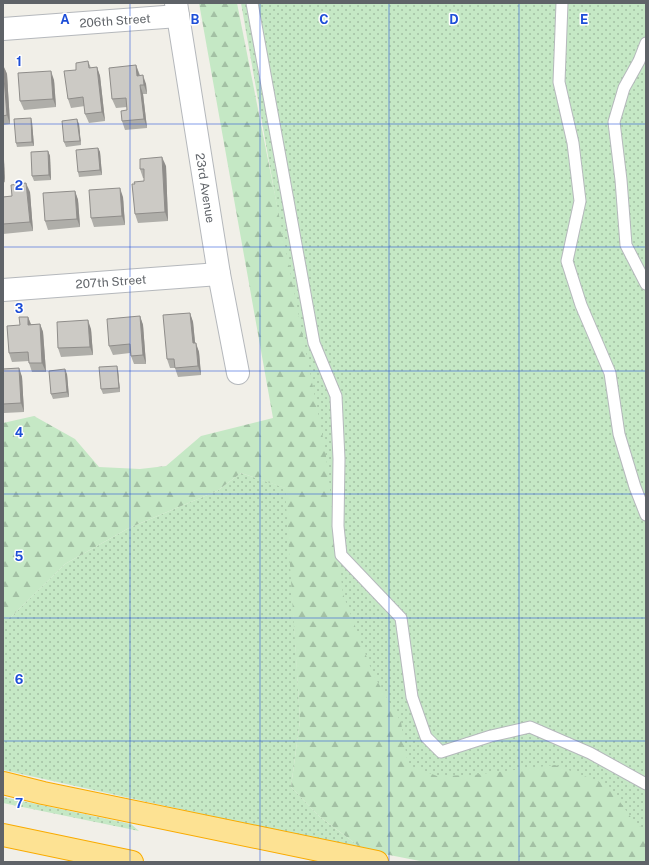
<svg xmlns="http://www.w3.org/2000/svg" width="649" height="865" viewBox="0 0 649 865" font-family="'Public Sans',sans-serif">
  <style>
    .grass { fill: url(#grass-dots) }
    .forest { fill: url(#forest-firs) }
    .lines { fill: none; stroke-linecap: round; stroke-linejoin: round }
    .service-casing { stroke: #b5b8bc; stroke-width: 13 }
    .minor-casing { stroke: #b5b8bc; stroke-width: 24 }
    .motorway-casing { stroke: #f9ab00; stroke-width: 24 }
    .service { stroke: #fff; stroke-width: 11 }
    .minor { stroke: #fff; stroke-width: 22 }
    .motorway { stroke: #fde293; stroke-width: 22 }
    .wall { fill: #afaea9 }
    .shaded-wall { fill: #8f8d8a }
    .building { fill: #cccac5; stroke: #8f8d8a }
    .grid { fill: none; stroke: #1d4ed8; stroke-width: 1; stroke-opacity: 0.55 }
    .labels { text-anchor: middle; stroke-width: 3; stroke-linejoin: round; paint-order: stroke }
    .street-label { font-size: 12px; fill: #5f6368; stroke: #fff }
    .grid-label { font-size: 13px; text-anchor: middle; font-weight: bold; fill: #1d4ed8; stroke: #fff; stroke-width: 3; stroke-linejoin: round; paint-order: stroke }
  </style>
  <defs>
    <pattern id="grass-dots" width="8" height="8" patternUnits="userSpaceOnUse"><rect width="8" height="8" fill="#c5e8c5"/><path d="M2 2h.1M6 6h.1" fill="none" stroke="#a3c0a4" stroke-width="1.8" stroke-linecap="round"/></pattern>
    <pattern id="forest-firs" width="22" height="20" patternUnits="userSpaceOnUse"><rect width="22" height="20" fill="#c5e8c5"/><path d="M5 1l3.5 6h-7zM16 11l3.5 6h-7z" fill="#a3c0a4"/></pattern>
  </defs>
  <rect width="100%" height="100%" fill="#f1efe8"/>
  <g class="grass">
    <path d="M 241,3 L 646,3 L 646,860 L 355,796 L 283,241 Z"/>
    <path d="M 241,473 L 286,488 L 300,720 L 291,787 L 320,817 L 364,850 L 3,770 L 3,619 L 11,617 L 65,564 L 129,528 L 217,491 Z"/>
    <path d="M 3,797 L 131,824 L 139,831 L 3,803 Z"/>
  </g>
  <path class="forest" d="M 199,3 L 237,3 L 325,448 L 343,594 L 373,674 L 401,722 L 408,765 L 437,776 L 473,775 L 555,765 L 608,785 L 637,826 L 646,828 L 646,862 L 425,862 L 364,850 L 320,817 L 291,787 L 300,720 L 285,488 L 241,473 L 217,491 L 129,528 L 65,564 L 11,617 L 3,619 L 3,423 L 34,416 L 75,439 L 99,467 L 140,469 L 166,466 L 201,436 L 273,418 Z"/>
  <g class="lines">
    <defs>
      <g id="service">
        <path d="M 252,3 L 314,343 L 336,396 L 339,459 L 338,526 L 341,555 L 401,618 L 412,697 L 426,737 L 441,752 L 491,736 L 530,727 L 590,753 L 646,784"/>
        <path d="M 562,3 L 559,82 L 573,143 L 580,201 L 567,261 L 581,305 L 610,373 L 619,434 L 635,487 L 646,515"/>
        <path d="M 646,43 L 639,61 L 624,88 L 614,122 L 621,180 L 626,245 L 646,284"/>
      </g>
      <g id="minor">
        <path d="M 176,3 L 219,274 L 238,373"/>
        <path d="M 3,29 L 178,16"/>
        <path d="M 3,290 L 219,274"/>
      </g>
      <g id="motorway">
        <path d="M 3,783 L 43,793 L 377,862"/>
        <path d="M 3,835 L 132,862"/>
      </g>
    </defs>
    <use href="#service" class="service-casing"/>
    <use href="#minor" class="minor-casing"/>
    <use href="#motorway" class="motorway-casing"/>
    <use href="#service" class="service"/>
    <use href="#minor" class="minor"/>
    <use href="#motorway" class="motorway"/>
  </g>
  <g class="wall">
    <path d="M 88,61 L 91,68 L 97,67 L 100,76 L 105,121 L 89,123 L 85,114 L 85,106 L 71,108 L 68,99 L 76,70 Z"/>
    <path d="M 3,65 L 7,74 L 10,124 L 3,125 Z"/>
    <path d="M 136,65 L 140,75 L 146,84 L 147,94 L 143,94 L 147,128 L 125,130 L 122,121 L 127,110 L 127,107 L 116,108 L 112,99 Z"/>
    <path d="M 54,80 L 56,107 L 24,110 L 20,101 Z"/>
    <path d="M 32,122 L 34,146 L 17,147 L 16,143 Z"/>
    <path d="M 79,124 L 81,145 L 66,147 L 64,142 Z"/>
    <path d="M 98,148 L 100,152 L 102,175 L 79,177 L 78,172 Z"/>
    <path d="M 48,151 L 50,156 L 51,180 L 34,181 L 32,176 Z"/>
    <path d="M 3,158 L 4,160 L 5,182 L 3,183 Z"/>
    <path d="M 166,166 L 168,221 L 138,223 L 135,214 L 135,184 L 144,181 L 144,178 L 143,178 L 140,169 Z"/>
    <path d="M 75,191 L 78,200 L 80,227 L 48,230 L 45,221 Z"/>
    <path d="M 30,192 L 33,231 L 3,234 L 3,197 L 12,196 Z"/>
    <path d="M 123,197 L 125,225 L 94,227 L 91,218 Z"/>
    <path d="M 190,313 L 193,322 L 195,343 L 199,352 L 201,375 L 178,377 L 175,368 L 170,368 L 167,359 Z"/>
    <path d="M 140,316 L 143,325 L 146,364 L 134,364 L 131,356 L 130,353 L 113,355 L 109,346 Z"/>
    <path d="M 28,317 L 31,324 L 40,324 L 43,332 L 46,372 L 32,372 L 29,363 L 29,361 L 12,362 L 9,353 L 20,325 Z"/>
    <path d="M 91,329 L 93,355 L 61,357 L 58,348 Z"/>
    <path d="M 19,368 L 22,377 L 24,412 L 4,413 L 3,411 L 3,369 Z"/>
    <path d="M 118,370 L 120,392 L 103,394 L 101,389 Z"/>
    <path d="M 67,374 L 69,397 L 53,399 L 51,394 Z"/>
  </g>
  <g class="shaded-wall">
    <path d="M 3,65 L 7,74 L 10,124 L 7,115 Z"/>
    <path d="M 136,65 L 139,74 L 141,84 L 137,76 Z"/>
    <path d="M 97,67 L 100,76 L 105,121 L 102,112 Z"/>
    <path d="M 51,71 L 54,80 L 56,107 L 53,99 Z"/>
    <path d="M 143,75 L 146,84 L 147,94 L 144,85 Z"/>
    <path d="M 140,85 L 143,94 L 147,128 L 144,119 Z"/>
    <path d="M 31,118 L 32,122 L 34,146 L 32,142 Z"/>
    <path d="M 77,119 L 79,124 L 81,145 L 80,141 Z"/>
    <path d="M 98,148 L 100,152 L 102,175 L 100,170 Z"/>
    <path d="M 48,151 L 50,156 L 51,180 L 49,175 Z"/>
    <path d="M 162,157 L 166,166 L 168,221 L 165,212 Z"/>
    <path d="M 3,158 L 4,160 L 5,182 L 4,178 Z"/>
    <path d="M 26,183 L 30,192 L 33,231 L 30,222 Z"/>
    <path d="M 120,188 L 123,197 L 125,225 L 122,216 Z"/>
    <path d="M 75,191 L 78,200 L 80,227 L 77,219 Z"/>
    <path d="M 190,313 L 193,322 L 196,352 L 193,343 Z"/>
    <path d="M 140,316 L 143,325 L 146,364 L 143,355 Z"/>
    <path d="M 28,317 L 31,325 L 28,325 Z"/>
    <path d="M 88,320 L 91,329 L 93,355 L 90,347 Z"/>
    <path d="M 40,324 L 43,332 L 46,372 L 42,363 Z"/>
    <path d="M 196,343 L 199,352 L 201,375 L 198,366 Z"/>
    <path d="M 117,366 L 118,370 L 120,392 L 119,388 Z"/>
    <path d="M 19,368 L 22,377 L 24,412 L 21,403 Z"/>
    <path d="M 65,369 L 67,374 L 69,397 L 67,392 Z"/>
  </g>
  <g class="building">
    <path d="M 88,61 L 89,68 L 97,67 L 102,112 L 85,114 L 83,97 L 68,99 L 64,71 L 76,70 L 76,63 Z"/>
    <path d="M 3,65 L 7,115 L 3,116 Z"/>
    <path d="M 136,65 L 137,76 L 143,75 L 144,85 L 140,85 L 144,119 L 122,121 L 121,111 L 127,110 L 126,98 L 112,99 L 109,68 Z"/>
    <path d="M 51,71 L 53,99 L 20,101 L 18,73 Z"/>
    <path d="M 31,118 L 32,142 L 16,143 L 14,119 Z"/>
    <path d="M 77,119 L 80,141 L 64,142 L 62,121 Z"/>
    <path d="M 98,148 L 100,170 L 78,172 L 76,150 Z"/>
    <path d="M 48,151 L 49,175 L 32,176 L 31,152 Z"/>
    <path d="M 162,157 L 165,212 L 135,214 L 132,184 L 135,184 L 134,182 L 144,181 L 144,169 L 140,169 L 140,159 Z"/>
    <path d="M 26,183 L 30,222 L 3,224 L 3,197 L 12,196 L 11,185 Z"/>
    <path d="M 120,188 L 122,216 L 91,218 L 89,190 Z"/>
    <path d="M 75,191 L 77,219 L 45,221 L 43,193 Z"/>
    <path d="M 190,313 L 193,343 L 196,343 L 198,366 L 175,368 L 174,359 L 167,359 L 163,315 Z"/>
    <path d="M 140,316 L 143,355 L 131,356 L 130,344 L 109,346 L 107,319 Z"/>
    <path d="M 19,317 L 28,317 L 28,325 L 40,324 L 42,363 L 29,363 L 28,352 L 9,353 L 7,326 L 20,325 Z"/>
    <path d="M 88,320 L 90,347 L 58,348 L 57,322 Z"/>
    <path d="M 117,366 L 119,388 L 101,389 L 99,367 Z"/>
    <path d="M 19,368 L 21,403 L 3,404 L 3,369 Z"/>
    <path d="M 65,369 L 67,392 L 51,394 L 49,371 Z"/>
  </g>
  <path class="grid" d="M 130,3 L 130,862M 260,3 L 260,862M 389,3 L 389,862M 519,3 L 519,862M 3,124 L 646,124M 3,247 L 646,247M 3,371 L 646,371M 3,494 L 646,494M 3,618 L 646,618M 3,741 L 646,741"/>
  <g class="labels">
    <g class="street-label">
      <text transform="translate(115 21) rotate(-4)" y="4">206th Street</text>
      <text transform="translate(205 188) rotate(81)" y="4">23rd Avenue</text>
      <text transform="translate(111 282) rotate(-4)" y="4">207th Street</text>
    </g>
  </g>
  <g class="grid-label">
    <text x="65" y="24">A</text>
    <text x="195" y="24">B</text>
    <text x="324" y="24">C</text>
    <text x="454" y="24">D</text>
    <text x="584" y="24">E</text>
    <text x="19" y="66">1</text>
    <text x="19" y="190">2</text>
    <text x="19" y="313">3</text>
    <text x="19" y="437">4</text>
    <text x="19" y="561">5</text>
    <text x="19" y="684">6</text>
    <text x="19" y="808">7</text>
  </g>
  <rect width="649" height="865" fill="none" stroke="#5f6368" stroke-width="8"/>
</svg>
